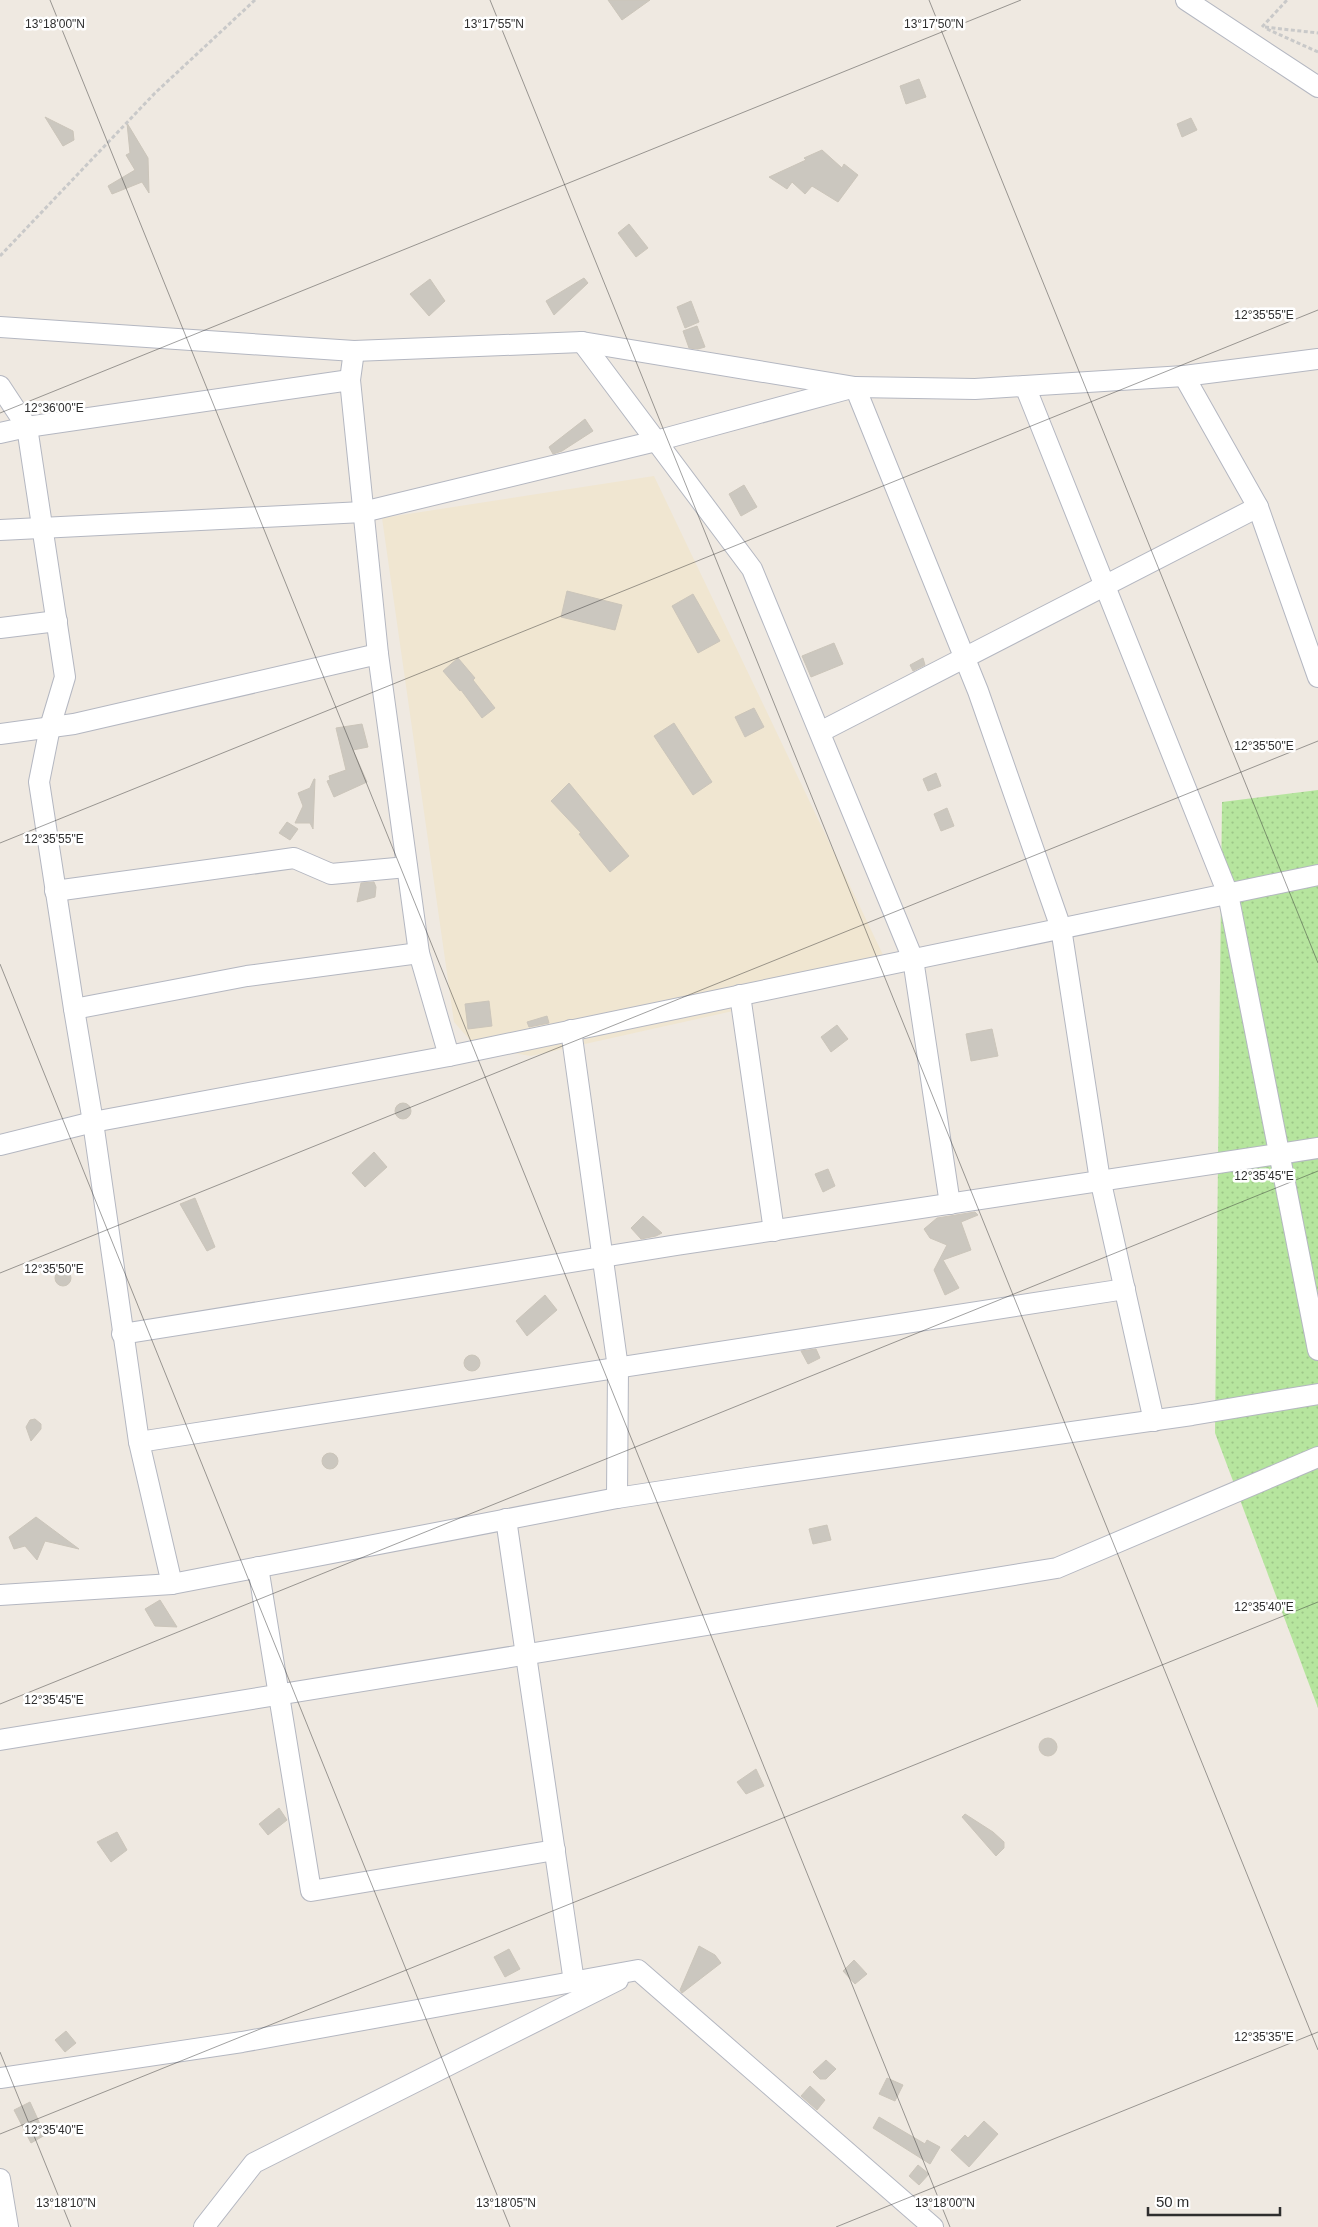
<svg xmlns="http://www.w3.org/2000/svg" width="1318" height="2227" viewBox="0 0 1318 2227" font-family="Arial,sans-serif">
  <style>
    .education { fill: #f0e6d1 }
    .green { fill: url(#green-dots) }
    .building { fill: #cbc7bf; stroke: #cbc5ba }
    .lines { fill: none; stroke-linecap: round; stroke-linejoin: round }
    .minor-casing { stroke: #b4b7c1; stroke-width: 22 }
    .path { stroke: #c9c9c9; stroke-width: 3; stroke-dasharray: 4 2.5; stroke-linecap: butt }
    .minor { stroke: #fff; stroke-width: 20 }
    .ticks { fill: none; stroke: #2e2e2e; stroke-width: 1; stroke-opacity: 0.45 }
    .ticks-label { font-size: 12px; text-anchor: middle; fill: #2e2e2e; stroke: #fff; stroke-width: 5; stroke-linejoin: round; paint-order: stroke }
  </style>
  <defs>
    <pattern id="green-dots" width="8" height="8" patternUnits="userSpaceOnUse" patternTransform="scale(1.25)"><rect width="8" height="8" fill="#b6e59e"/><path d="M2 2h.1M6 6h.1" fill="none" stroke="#9dc588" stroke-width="1.8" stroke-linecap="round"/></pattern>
  </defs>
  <rect width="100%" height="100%" fill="#efe9e1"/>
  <path class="education" d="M 654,476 L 884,957 L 733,1011 L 531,1056 L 476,1047 L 454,1022 L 382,518 Z"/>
  <path class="green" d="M 1318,790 L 1318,1708 L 1215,1433 L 1222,802 Z"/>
  <g class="building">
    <path d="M 608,0 L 650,0 L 622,20 Z"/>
    <path d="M 919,79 L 926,97 L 906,104 L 900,86 Z"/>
    <path d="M 45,117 L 73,131 L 74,140 L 63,146 Z"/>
    <path d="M 1191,118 L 1197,130 L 1182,137 L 1177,124 Z"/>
    <path d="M 127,123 L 148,158 L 149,193 L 142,182 L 112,194 L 108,186 L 135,170 L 126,155 L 130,153 Z"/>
    <path d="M 822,150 L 842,168 L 844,164 L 858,175 L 838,202 L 812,186 L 805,194 L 792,182 L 787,189 L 769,177 L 806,160 L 804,158 Z"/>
    <path d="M 629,224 L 648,248 L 636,257 L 618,233 Z"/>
    <path d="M 584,278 L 588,283 L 554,315 L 546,301 Z"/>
    <path d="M 430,279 L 445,301 L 429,316 L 410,294 Z"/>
    <path d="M 691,301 L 699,322 L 685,328 L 677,307 Z"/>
    <path d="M 697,326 L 705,347 L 698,349 L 689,348 L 683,331 Z"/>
    <path d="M 585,419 L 593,431 L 562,451 L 553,454 L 549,447 Z"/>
    <path d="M 744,485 L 757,507 L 741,516 L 729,494 Z"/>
    <path d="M 567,591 L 622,605 L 615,630 L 561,617 Z"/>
    <path d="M 693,594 L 720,641 L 698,653 L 672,606 Z"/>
    <path d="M 834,643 L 843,664 L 811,677 L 802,656 Z"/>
    <path d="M 458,658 L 475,678 L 473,680 L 495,708 L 482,718 L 461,690 L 460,691 L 443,671 Z"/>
    <path d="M 923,658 L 925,665 L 913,671 L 910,665 Z"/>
    <path d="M 754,708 L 764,727 L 745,737 L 735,717 Z"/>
    <path d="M 674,723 L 712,782 L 693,795 L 654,736 Z"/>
    <path d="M 362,724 L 368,747 L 353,750 L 367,782 L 334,797 L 327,781 L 330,780 L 329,776 L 346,770 L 336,728 Z"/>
    <path d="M 936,773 L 941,786 L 928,791 L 923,779 Z"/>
    <path d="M 314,779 L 315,779 L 313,829 L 310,823 L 295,823 L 303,806 L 298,793 L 310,788 Z"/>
    <path d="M 569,783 L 629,856 L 610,872 L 579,834 L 581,833 L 551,801 Z"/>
    <path d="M 947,808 L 954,826 L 941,831 L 934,814 Z"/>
    <path d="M 287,822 L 298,829 L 290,840 L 279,833 Z"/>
    <path d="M 374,882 L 376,887 L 375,897 L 357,902 L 361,883 Z"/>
    <path d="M 489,1001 L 492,1026 L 468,1029 L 465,1004 Z"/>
    <path d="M 547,1016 L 549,1023 L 529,1027 L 527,1022 Z"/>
    <path d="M 837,1025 L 848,1039 L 831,1052 L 821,1037 Z"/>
    <path d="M 992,1029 L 998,1056 L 971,1061 L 966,1034 Z"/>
    <circle cx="403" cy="1111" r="8"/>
    <path d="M 374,1152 L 387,1167 L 365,1187 L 352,1173 Z"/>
    <path d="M 828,1169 L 835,1186 L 823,1192 L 815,1174 Z"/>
    <path d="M 195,1198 L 215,1247 L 207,1251 L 180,1204 Z"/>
    <path d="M 975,1212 L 978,1215 L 961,1222 L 971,1250 L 943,1260 L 959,1288 L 945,1295 L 934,1270 L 947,1245 L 930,1238 L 924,1229 L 937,1218 Z"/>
    <path d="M 643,1216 L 662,1233 L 656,1236 L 641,1239 L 631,1228 Z"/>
    <circle cx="63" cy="1278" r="8"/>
    <path d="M 545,1295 L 557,1310 L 527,1336 L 516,1321 Z"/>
    <path d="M 816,1349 L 820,1358 L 808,1364 L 801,1351 Z"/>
    <circle cx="472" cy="1363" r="8"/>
    <path d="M 35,1419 L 41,1424 L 41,1429 L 31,1441 L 26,1427 L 30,1420 Z"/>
    <circle cx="330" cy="1461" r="8"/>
    <path d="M 36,1517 L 79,1549 L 45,1541 L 37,1560 L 25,1546 L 14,1549 L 9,1537 Z"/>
    <path d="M 827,1525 L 831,1540 L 813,1544 L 809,1529 Z"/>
    <path d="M 160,1600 L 177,1627 L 155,1626 L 145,1609 Z"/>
    <circle cx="1048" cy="1747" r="9"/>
    <path d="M 756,1769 L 764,1786 L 746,1794 L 737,1782 Z"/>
    <path d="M 279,1808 L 287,1820 L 268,1835 L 259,1824 Z"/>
    <path d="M 965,1814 L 993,1832 L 1004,1842 L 1004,1848 L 996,1856 L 962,1817 Z"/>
    <path d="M 117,1832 L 127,1850 L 111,1862 L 97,1842 Z"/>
    <path d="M 699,1946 L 715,1955 L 721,1963 L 682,1993 L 680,1990 Z"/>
    <path d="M 509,1949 L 520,1969 L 505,1977 L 494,1957 Z"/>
    <path d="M 854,1960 L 867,1974 L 855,1984 L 843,1971 Z"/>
    <path d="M 66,2031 L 76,2043 L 65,2052 L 55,2040 Z"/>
    <path d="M 826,2060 L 836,2069 L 826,2079 L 820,2079 L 813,2072 Z"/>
    <path d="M 887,2078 L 903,2085 L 895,2101 L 879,2094 Z"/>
    <path d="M 810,2086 L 825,2100 L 817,2110 L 801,2096 Z"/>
    <path d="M 30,2102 L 45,2135 L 31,2143 L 14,2110 Z"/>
    <path d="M 879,2117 L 925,2144 L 927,2140 L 940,2147 L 930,2164 L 873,2128 Z"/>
    <path d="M 984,2121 L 998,2134 L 969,2167 L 951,2150 L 965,2135 L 968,2138 Z"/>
    <path d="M 918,2165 L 929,2174 L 919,2185 L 909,2176 Z"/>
  </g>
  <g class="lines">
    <defs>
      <g id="minor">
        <path d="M 1186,0 L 1318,87"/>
        <path d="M 0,327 L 354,351 L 582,342 L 855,387 L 978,691 L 1061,928 L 1099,1174 L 1154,1421"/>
        <path d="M 582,342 L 752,569 L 913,959 L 950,1204"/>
        <path d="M 354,351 L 350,380 L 378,654 L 419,953 L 449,1056"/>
        <path d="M 1184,376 L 1258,507 L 1318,677"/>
        <path d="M 0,386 L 27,427 L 65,677 L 50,727 L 39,782 L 74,1009 L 93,1122 L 139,1442 L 172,1584"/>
        <path d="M 1025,386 L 1228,894 L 1318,1350"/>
        <path d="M 0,433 L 27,427 L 350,380"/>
        <path d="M 0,530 L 363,512 L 656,441 L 855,387 L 975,389 L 1184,376 L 1318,359"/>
        <path d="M 0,628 L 57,621"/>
        <path d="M 820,732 L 1258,507"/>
        <path d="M 0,734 L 74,724 L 378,654"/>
        <path d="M 55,891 L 294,858 L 331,874 L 407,867"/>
        <path d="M 740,995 L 774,1231"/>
        <path d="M 74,1009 L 247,976 L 419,953"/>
        <path d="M 571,1030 L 618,1368 L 617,1498"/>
        <path d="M 0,1145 L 93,1122 L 449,1056 L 1318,875"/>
        <path d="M 122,1334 L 677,1245 L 1318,1148"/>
        <path d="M 139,1442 L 1125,1289"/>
        <path d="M 506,1519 L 574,1982"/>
        <path d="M 258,1567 L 311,1891 L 555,1850"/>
        <path d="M 0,1595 L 172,1584 L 617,1498 L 754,1477 L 1192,1415 L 1318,1394"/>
        <path d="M 0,1740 L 1057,1568 L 1318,1457"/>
        <path d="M 0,2078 L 242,2042 L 638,1970 L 933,2227"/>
        <path d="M 0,2179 L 8,2227"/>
        <path d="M 204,2227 L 254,2163 L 618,1980"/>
      </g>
    </defs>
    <use href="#minor" class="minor-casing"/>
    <g class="path">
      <path d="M 1262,27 L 1287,0"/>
      <path d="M 1265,27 L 1318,33"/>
      <path d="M 1267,29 L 1318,52"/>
      <path d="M 0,256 L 155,93 L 255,0"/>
    </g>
    <use href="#minor" class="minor"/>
  </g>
  <path class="ticks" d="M 50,0 L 950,2227M 490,0 L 1318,2050M 929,0 L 1318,963M 0,413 L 1021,0M 0,843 L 1318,310M 0,964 L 510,2227M 0,1273 L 1318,741M 0,1704 L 1318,1171M 0,2052 L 71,2227M 0,2134 L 1318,1602M 836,2227 L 1318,2032"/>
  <g class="ticks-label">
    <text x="55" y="28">13°18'00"N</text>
    <text x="494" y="28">13°17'55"N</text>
    <text x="934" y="28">13°17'50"N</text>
    <text x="1264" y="319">12°35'55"E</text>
    <text x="54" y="412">12°36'00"E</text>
    <text x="1264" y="750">12°35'50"E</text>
    <text x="54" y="843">12°35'55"E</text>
    <text x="1264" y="1180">12°35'45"E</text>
    <text x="54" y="1273">12°35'50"E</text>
    <text x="1264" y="1611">12°35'40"E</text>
    <text x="54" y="1704">12°35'45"E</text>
    <text x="1264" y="2041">12°35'35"E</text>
    <text x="54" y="2134">12°35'40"E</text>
    <text x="66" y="2207">13°18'10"N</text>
    <text x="506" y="2207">13°18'05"N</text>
    <text x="945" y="2207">13°18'00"N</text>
  </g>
  <path d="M1148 2207v8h132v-8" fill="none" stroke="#2e2e2e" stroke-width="2.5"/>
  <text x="1156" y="2207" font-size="15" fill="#2e2e2e" stroke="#ffffff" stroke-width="4" paint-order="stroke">50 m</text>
</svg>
